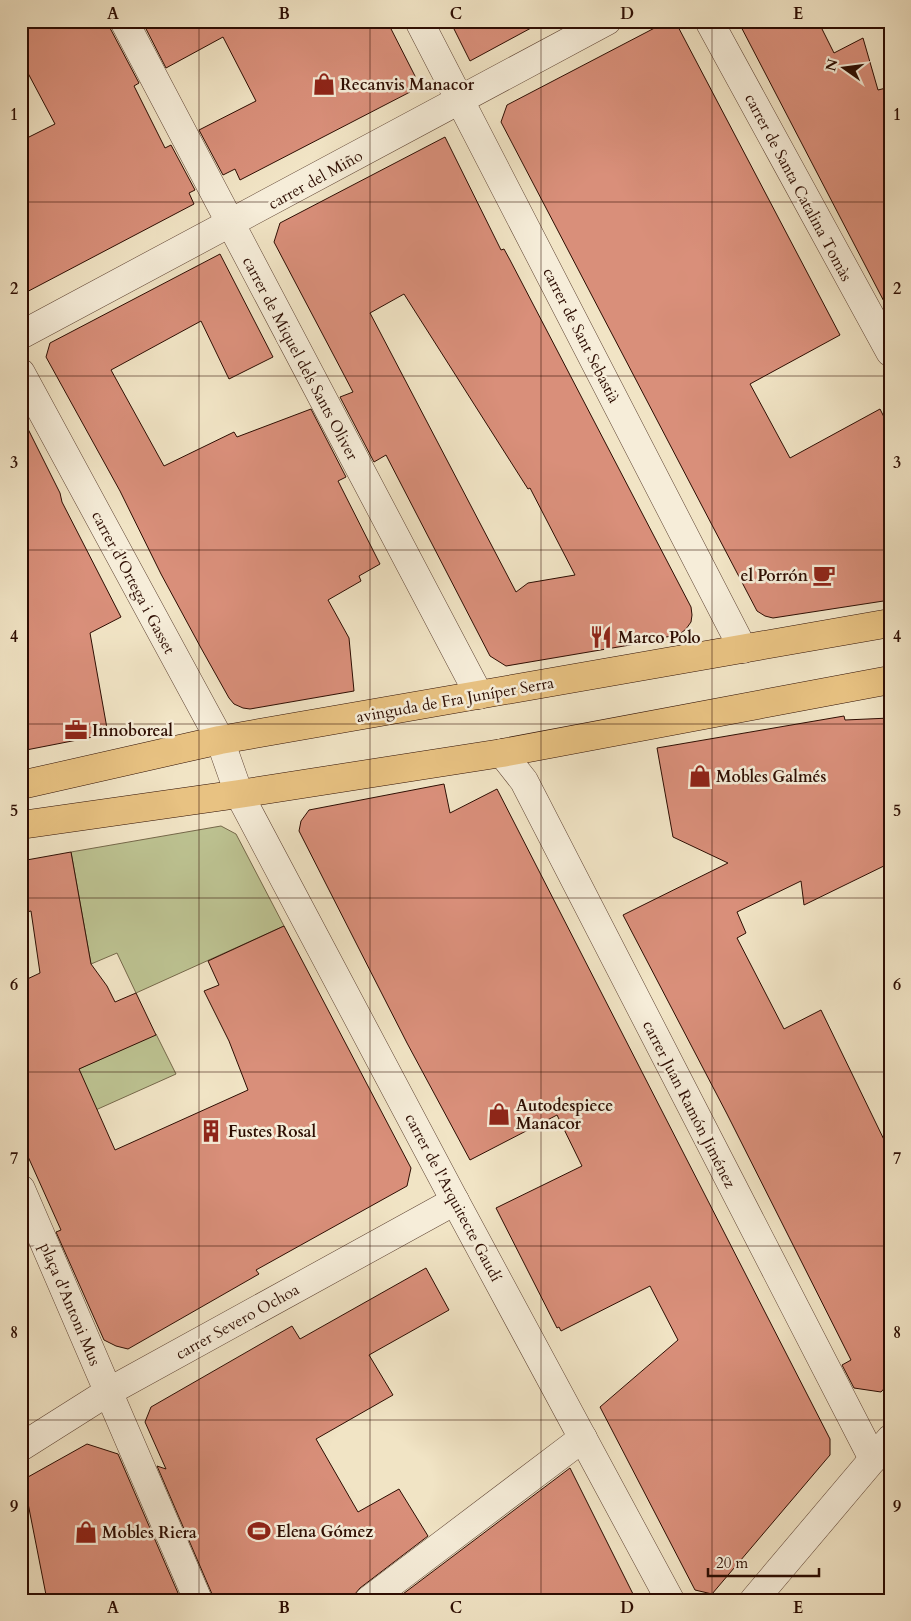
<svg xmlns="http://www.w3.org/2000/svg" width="911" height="1621" viewBox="0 0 911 1621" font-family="Cardo,serif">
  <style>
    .green { fill: #bdc392; stroke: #75684a }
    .building { fill: #d98f7a; stroke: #2d0d02; fill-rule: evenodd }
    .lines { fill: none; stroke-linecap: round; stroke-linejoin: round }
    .minor-casing { stroke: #5e4333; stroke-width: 29 }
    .major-casing { stroke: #2d0d02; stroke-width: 29 }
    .minor { stroke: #f6edd9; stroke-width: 28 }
    .major { stroke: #e8c282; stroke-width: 28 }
    .grid { fill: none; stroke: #2d0d02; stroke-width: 1; stroke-opacity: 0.55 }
    .labels { text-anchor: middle; stroke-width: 5; stroke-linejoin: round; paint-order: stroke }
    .poi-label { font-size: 16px; font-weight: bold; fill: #2d0d02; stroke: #f6edd9; text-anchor: start }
    .street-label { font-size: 16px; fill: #2d0d02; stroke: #f6edd9 }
    .neatline { fill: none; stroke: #2d0d02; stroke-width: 2 }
    .grid-label { font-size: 16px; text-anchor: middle; font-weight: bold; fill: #2d0d02 }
  </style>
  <rect width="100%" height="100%" fill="#f1e4c5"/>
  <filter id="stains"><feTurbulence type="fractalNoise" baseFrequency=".004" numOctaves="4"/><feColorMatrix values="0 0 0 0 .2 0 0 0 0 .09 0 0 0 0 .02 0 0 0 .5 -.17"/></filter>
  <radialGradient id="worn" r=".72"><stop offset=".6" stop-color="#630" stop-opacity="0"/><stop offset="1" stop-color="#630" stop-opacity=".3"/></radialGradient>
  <g class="green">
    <path d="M 221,826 L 236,834 L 284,926 L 136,993 L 117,953 L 91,964 L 71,852 Z"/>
    <path d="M 156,1034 L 176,1074 L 22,1143 L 21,1095 Z"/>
  </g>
  <g class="building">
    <path d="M 21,21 L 109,21 L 110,28 L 139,83 L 134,86 L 165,148 L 171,145 L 195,190 L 189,193 L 194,204 L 21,295 L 21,141 L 55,124 L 21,60 Z"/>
    <path d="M 142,21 L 387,21 L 415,76 L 410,92 L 240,180 L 235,169 L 223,175 L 199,130 L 256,101 L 223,37 L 166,68 Z"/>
    <path d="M 450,21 L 544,21 L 470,61 Z"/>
    <path d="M 668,21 L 675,21 L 840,335 L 750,384 L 790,458 L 880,409 L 890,429 L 890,600 L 773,618 L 765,616 L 757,611 L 501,122 L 507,105 Z"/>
    <path d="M 738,21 L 818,21 L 834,53 L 863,38 L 878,90 L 890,87 L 890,313 Z"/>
    <path d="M 445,137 L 501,250 L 504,249 L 510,260 L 691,607 L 692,615 L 691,622 L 686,629 L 680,634 L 630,645 L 506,666 L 490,656 L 386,455 L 374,462 L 340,397 L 353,392 L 274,242 L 280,223 ZM 404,294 L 528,489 L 530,488 L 575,575 L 528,583 L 516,592 L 370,313 Z"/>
    <path d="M 220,254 L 273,357 L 229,379 L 201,321 L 111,370 L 164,466 L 234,432 L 237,437 L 311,409 L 346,477 L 338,481 L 380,564 L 359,576 L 361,581 L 328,600 L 349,638 L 354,691 L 250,709 L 243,708 L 234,704 L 229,698 L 201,648 L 161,574 L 120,491 L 46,357 L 50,343 Z"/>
    <path d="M 21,415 L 60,493 L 62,502 L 121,617 L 90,633 L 108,734 L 21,751 Z"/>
    <path d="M 844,716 L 845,720 L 890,718 L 890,863 L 804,905 L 801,881 L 737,912 L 746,933 L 737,938 L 784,1029 L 821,1010 L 890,1152 L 890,1382 L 881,1392 L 854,1388 L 842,1365 L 851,1360 L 727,1114 L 623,915 L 728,863 L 673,837 L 657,748 Z"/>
    <path d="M 444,784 L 450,813 L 497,789 L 830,1439 L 830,1455 L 712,1594 L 695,1590 L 600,1407 L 678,1340 L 650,1286 L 561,1331 L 559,1327 L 557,1328 L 496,1208 L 582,1166 L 557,1115 L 470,1160 L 407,1043 L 299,831 L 301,821 L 309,810 Z"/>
    <path d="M 71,852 L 91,964 L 107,986 L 115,1002 L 136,993 L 156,1035 L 79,1069 L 115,1150 L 248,1090 L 229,1041 L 204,991 L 219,985 L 208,961 L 284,926 L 411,1168 L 407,1186 L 256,1270 L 259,1274 L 128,1349 L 116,1346 L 104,1340 L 56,1232 L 61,1230 L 21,1141 L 21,982 L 40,973 L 31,911 L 21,913 L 21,861 Z"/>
    <path d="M 426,1268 L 449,1310 L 369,1355 L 393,1395 L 316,1439 L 358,1512 L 399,1489 L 428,1536 L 360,1588 L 355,1594 L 354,1600 L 213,1600 L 212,1594 L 157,1466 L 166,1469 L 145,1422 L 151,1407 L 292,1326 L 300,1339 Z"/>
    <path d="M 87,1444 L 118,1454 L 181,1600 L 47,1600 L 25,1488 L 28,1477 Z"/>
    <path d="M 570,1468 L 636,1600 L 395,1600 Z"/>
  </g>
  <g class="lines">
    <defs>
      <g id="minor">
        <path d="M 124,21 L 479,695"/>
        <path d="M 419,21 L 743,649"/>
        <path d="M 709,21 L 890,352"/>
        <path d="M 21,335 C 217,232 411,125 607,21"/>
        <path d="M 21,373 L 220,740 L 239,794 L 455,1201 L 670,1600"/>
        <path d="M 502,753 L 524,781 L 873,1459"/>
        <path d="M 21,1189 L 198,1600"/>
        <path d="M 21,1447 L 108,1392 L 455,1201"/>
        <path d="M 369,1600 L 583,1438"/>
        <path d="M 754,1600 L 890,1439"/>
      </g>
      <g id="major">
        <path d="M 21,785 L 220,740 L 890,623"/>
        <path d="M 21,825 L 239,794 L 502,753 L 890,680"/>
      </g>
    </defs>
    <use href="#minor" class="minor-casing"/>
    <use href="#major" class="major-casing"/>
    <use href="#minor" class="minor"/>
    <use href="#major" class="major"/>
  </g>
  <path class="grid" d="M 199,21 L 199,1600M 370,21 L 370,1600M 541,21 L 541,1600M 712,21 L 712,1600M 21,202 L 890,202M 21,376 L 890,376M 21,550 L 890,550M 21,724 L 890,724M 21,898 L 890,898M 21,1072 L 890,1072M 21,1246 L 890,1246M 21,1420 L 890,1420"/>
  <defs>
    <symbol id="shop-bare" viewBox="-9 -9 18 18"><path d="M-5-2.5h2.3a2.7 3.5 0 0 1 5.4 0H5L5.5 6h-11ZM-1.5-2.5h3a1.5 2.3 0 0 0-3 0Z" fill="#8f2418" stroke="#f6edd9" stroke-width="2.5" paint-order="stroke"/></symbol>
    <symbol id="cafe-bare" viewBox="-9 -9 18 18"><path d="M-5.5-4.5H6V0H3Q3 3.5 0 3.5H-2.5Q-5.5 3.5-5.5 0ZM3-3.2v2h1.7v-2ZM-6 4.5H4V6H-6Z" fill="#8f2418" stroke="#f6edd9" stroke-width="2.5" paint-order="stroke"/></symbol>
    <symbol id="restaurant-bare" viewBox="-9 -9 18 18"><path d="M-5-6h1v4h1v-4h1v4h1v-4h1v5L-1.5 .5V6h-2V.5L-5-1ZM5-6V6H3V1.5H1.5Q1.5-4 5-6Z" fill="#8f2418" stroke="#f6edd9" stroke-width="2.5" paint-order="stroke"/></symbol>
    <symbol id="office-bare" viewBox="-9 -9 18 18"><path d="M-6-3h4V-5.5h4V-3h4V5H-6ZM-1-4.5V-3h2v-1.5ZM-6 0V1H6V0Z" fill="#8f2418" stroke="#f6edd9" stroke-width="2.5" paint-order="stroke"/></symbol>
    <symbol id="building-bare" viewBox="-9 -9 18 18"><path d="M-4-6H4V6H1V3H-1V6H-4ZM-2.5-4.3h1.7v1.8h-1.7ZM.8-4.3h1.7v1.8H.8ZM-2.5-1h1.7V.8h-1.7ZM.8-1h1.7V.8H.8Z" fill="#8f2418" stroke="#f6edd9" stroke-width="2.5" paint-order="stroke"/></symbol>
    <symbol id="stadium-bare" viewBox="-9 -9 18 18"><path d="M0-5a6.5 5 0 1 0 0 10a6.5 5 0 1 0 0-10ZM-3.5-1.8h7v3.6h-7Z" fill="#8f2418" stroke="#f6edd9" stroke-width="2.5" paint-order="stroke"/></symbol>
  </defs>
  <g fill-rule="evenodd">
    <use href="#shop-bare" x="308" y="68" width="32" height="32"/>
    <use href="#cafe-bare" x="808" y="559" width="32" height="32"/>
    <use href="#restaurant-bare" x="585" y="621" width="32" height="32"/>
    <use href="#office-bare" x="60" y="714" width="32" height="32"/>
    <use href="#shop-bare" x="684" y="760" width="32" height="32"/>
    <use href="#shop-bare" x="483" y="1098" width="32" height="32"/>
    <use href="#building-bare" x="195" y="1115" width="32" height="32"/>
    <use href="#stadium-bare" x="243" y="1515" width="32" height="32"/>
    <use href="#shop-bare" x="70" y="1516" width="32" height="32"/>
  </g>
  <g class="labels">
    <g class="poi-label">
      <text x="340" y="90">Recanvis Manacor</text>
      <text x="808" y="581" text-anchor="end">el Porrón</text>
      <text x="618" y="643">Marco Polo</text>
      <text x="92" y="736">Innoboreal</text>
      <text x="716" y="782">Mobles Galmés</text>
      <text x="516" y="1111">Autodespiece<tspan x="516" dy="18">Manacor</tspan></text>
      <text x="228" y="1137">Fustes Rosal</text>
      <text x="276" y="1537">Elena Gómez</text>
      <text x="102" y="1538">Mobles Riera</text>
    </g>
    <g class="street-label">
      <text transform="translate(315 179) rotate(-29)" y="6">carrer del Miño</text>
      <text transform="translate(799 187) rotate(62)" y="6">carrer de Santa Catalina Tomàs</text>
      <text transform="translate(582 335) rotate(63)" y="6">carrer de Sant Sebastià</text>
      <text transform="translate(301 358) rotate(62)" y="6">carrer de Miquel dels Sants Oliver</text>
      <text transform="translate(134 582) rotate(62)" y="6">carrer d'Ortega i Gasset</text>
      <text transform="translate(455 699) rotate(-10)" y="6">avinguda de Fra Juníper Serra</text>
      <text transform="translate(690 1104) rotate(63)" y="6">carrer Juan Ramón Jiménez</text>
      <text transform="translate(454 1197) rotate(62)" y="6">carrer de l'Arquitecte Gaudí</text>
      <text transform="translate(71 1304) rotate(67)" y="6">plaça d'Antoni Mus</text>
      <text transform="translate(237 1321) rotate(-29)" y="6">carrer Severo Ochoa</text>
    </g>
  </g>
  <rect width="911" height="1621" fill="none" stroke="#f1e4c5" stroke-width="55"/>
  <g transform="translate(844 68) rotate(284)" stroke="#f6edd9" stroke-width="4" paint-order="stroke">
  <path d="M0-4L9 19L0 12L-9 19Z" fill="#2d0d02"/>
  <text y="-8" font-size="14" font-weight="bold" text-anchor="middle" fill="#2d0d02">N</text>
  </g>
  <path d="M708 1568v8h111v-8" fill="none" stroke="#2d0d02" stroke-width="2.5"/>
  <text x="716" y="1568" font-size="15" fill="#2d0d02" stroke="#f6edd9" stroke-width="4" paint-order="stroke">20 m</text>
  <rect x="28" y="28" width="856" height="1566" class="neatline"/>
  <g class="grid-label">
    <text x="113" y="19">A</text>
    <text x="284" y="19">B</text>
    <text x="456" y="19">C</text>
    <text x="627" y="19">D</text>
    <text x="798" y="19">E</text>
    <text x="14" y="120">1</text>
    <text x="897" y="120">1</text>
    <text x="14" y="294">2</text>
    <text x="897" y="294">2</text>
    <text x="14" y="468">3</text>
    <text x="897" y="468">3</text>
    <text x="14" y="642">4</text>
    <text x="897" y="642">4</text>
    <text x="14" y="816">5</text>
    <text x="897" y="816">5</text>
    <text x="14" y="990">6</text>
    <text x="897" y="990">6</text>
    <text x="14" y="1164">7</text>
    <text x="897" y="1164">7</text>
    <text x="14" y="1338">8</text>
    <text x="897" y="1338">8</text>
    <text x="14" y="1512">9</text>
    <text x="897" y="1512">9</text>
    <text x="113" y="1613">A</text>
    <text x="284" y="1613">B</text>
    <text x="456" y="1613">C</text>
    <text x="627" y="1613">D</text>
    <text x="798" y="1613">E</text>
  </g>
  <rect width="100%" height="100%" filter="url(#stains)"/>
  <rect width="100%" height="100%" fill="url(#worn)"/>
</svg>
